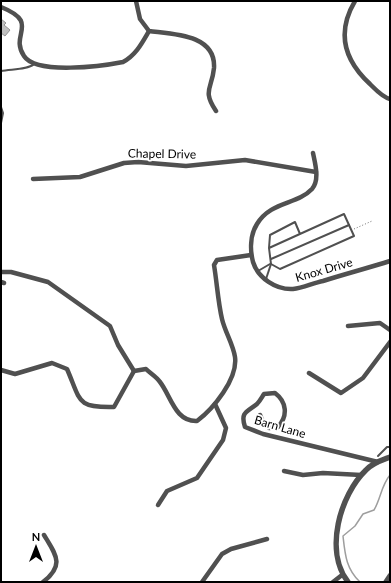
<svg xmlns="http://www.w3.org/2000/svg" width="391" height="583" viewBox="0 0 391 583" font-family="Lato,sans-serif">
  <style>
    .lines { fill: none; stroke-linecap: round; stroke-linejoin: round }
    .stream { stroke: #9e9e9e; stroke-width: 1.5 }
    .building { fill: #c0c0c0; stroke: #949494 }
    .path { stroke: #727272; stroke-width: 1; stroke-dasharray: 1 2; stroke-linecap: butt }
    .service { stroke: #505050; stroke-width: 2 }
    .minor { stroke: #505050; stroke-width: 4.5 }
    .tertiary { stroke: #505050; stroke-width: 5.5 }
    .labels { text-anchor: middle; stroke-width: 3.5; stroke-linejoin: round; paint-order: stroke }
    .street-label { font-size: 12px; fill: #000; stroke: #fff }
  </style>
  <rect width="100%" height="100%" fill="#fff"/>
  <g class="lines">
    <path class="stream" d="M 360,582 C 346,569 345,554 343,536 L 355,526 L 363,514 L 374,510 C 381,498 381,486 390,475"/>
  </g>
  <path class="building" d="M 1,19 L 6,23 L 4,25 L 10,30 L 5,36 L 1,33 Z"/>
  <g class="lines">
    <path class="path" d="M 354,229 L 372,221"/>
    <g class="service">
      <path d="M 1,71 C 11,69 28,70 34,64"/>
      <path d="M 1,107 L 3,113 L 1,123"/>
      <path d="M 269,248 L 344,214 L 354,236 L 280,269 L 271,264 L 269,248 L 270,235 L 295,222 L 300,234"/>
      <path d="M 271,259 L 349,225"/>
      <path d="M 258,271 L 270,264"/>
      <path d="M 266,279 L 271,264"/>
      <path d="M 378,456 L 387,447 L 390,447"/>
    </g>
    <g class="minor">
      <path d="M 136,1 L 140,19 L 149,31 C 172,34 216,34 214,68 C 212,89 202,90 216,111"/>
      <path d="M 355,1 C 336,33 344,60 370,84 C 376,90 382,97 390,99"/>
      <path d="M 1,7 C 41,23 9,34 24,56 C 36,75 103,66 123,62 C 136,55 142,43 149,31"/>
      <path d="M 313,153 C 315,163 320,180 312,189 C 297,205 271,201 257,224 C 250,235 250,250 253,262 C 258,278 276,290 293,289 C 303,288 313,283 323,281 C 345,274 368,268 390,261"/>
      <path d="M 33,179 L 80,177 L 124,163 L 138,162 L 186,166 L 245,160 L 316,172"/>
      <path d="M 1,272 L 11,272 L 48,282 L 110,326 L 118,345 L 134,371"/>
      <path d="M 1,282 L 4,283"/>
      <path d="M 348,326 L 380,323 L 390,330"/>
      <path d="M 1,370 L 15,374 L 52,363 L 67,369 C 81,401 76,408 114,407 L 134,371"/>
      <path d="M 134,371 L 146,369 C 150,373 157,377 160,382 C 171,396 175,422 197,421 C 213,409 238,379 235,357 C 233,344 225,332 222,319 C 218,302 217,283 214,265 L 217,260 L 251,255"/>
      <path d="M 309,373 L 341,393 L 363,378 L 390,342"/>
      <path d="M 260,415 L 263,422 L 269,428 L 278,427 C 288,416 287,402 275,393 L 264,394 C 262,397 260,401 257,404 C 247,412 240,412 245,427 L 263,434 L 378,462"/>
      <path d="M 284,471 L 303,475 L 323,473 L 361,475"/>
      <path d="M 158,505 L 167,491 L 197,478 L 223,440 L 226,428 L 215,404"/>
      <path d="M 43,582 C 65,565 56,555 44,535"/>
      <path d="M 202,582 L 222,554 L 231,549 L 267,539"/>
      <path d="M 333,582 L 342,575"/>
    </g>
    <g class="tertiary">
      <path d="M 348,582 C 324,551 340,495 366,470 C 372,463 382,460 390,457"/>
      <path d="M 386,582 L 390,576"/>
    </g>
  </g>
  <g class="labels">
    <g class="street-label">
      <text transform="translate(162 154) rotate(1)" y="4">Chapel Drive</text>
      <text transform="translate(324 270) rotate(-16)" y="4">Knox Drive</text>
      <text transform="translate(280 427) rotate(16)" y="4">Barn Lane</text>
    </g>
  </g>
  <rect width="391" height="583" fill="none" stroke="#000000" stroke-width="4"/>
  <g transform="translate(36 547)" stroke="#ffffff" stroke-width="3" paint-order="stroke">
  <path d="M0-3L7 15L0 10L-7 15Z" fill="#000000"/>
  <text y="-6" font-size="11" font-weight="bold" text-anchor="middle" fill="#000000">N</text>
  </g>
</svg>
